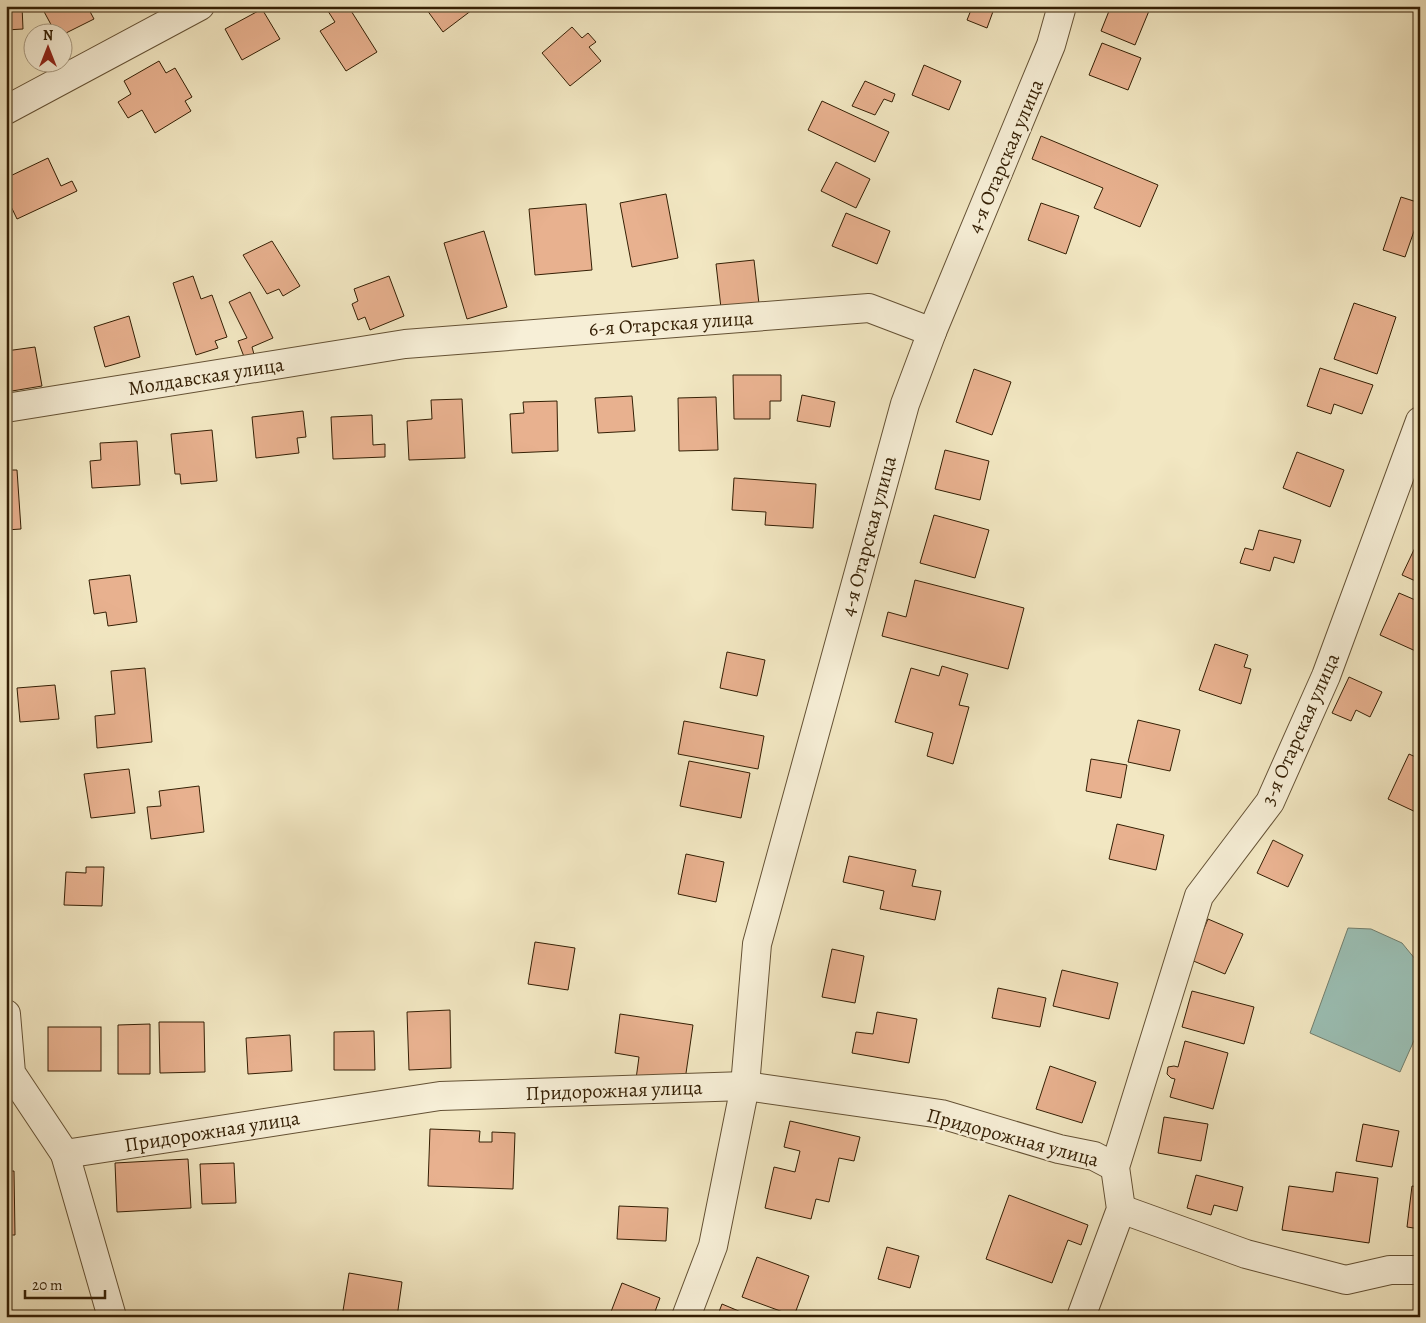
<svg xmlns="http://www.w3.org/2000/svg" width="1426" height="1323" viewBox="0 0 1426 1323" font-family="Alegreya,serif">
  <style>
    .water { fill: #9bbfb4; stroke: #727f6e }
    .building { fill: #e8b18f; stroke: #341f04 }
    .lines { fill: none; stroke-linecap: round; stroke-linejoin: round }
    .minor-casing { stroke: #645134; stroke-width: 30 }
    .minor { stroke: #f7efd7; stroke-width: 28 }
    .labels { text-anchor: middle; stroke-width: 4.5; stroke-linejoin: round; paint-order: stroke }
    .street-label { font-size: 20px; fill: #341f04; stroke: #f7efd7 }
  </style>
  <rect width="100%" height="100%" fill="#f2e7c2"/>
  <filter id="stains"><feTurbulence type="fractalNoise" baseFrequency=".004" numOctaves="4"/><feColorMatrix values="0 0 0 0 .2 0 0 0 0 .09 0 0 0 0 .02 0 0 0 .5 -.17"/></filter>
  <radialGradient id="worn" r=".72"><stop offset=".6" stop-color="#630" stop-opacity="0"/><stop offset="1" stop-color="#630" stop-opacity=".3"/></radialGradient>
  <path class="water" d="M 1348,928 L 1371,929 L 1402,943 L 1420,965 L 1420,1027 L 1400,1072 L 1310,1033 Z"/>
  <g class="building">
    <path d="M 6,6 L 22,6 L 23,29 L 6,30 Z"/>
    <path d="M 41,6 L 87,6 L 94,19 L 62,35 L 62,32 L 55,32 Z"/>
    <path d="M 328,6 L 348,6 L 377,52 L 346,71 L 320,31 L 335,22 L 326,8 Z"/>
    <path d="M 424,6 L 469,6 L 472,10 L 443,32 Z"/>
    <path d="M 961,6 L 995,6 L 987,28 L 967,20 L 971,10 Z"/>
    <path d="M 1111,6 L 1151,6 L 1135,45 L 1101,31 Z"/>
    <path d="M 262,9 L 280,39 L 242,60 L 225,29 Z"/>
    <path d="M 572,27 L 582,38 L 588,33 L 596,42 L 589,47 L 601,61 L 570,86 L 542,53 Z"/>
    <path d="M 1102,43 L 1141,58 L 1128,90 L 1089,75 Z"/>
    <path d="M 159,61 L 166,73 L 175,68 L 192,97 L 185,101 L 191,111 L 155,133 L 142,110 L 128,118 L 118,102 L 131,94 L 124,81 Z"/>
    <path d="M 924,65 L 961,81 L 949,110 L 912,95 Z"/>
    <path d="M 865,81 L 895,94 L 892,102 L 884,99 L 875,115 L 852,106 Z"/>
    <path d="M 822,101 L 889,132 L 875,162 L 808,130 Z"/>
    <path d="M 1041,136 L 1158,185 L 1140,227 L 1094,208 L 1103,188 L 1032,159 Z"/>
    <path d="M 48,158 L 61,186 L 72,181 L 77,191 L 17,219 L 6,196 L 6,178 Z"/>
    <path d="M 836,162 L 870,179 L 856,208 L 821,191 Z"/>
    <path d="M 666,194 L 678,258 L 632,267 L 620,203 Z"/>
    <path d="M 1401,197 L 1420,203 L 1420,214 L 1405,257 L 1383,250 Z"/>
    <path d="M 1041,203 L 1079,216 L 1066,254 L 1028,240 Z"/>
    <path d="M 586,204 L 592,270 L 535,275 L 529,209 Z"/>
    <path d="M 846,213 L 890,231 L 877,264 L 832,246 Z"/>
    <path d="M 484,231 L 507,307 L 467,319 L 444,243 Z"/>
    <path d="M 272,241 L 300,286 L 283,296 L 279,289 L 267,294 L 243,255 Z"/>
    <path d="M 754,260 L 759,304 L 721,308 L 716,264 Z"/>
    <path d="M 193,276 L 201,299 L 212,295 L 227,337 L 215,341 L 218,348 L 196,355 L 173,283 Z"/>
    <path d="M 389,276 L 404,316 L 370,330 L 365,317 L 358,320 L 352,304 L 358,301 L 354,289 Z"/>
    <path d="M 250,292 L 273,338 L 252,347 L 255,358 L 246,362 L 238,341 L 247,338 L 229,302 Z"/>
    <path d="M 1354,303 L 1396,317 L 1377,374 L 1334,359 Z"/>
    <path d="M 129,316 L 140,357 L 105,367 L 94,327 Z"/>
    <path d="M 35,347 L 42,386 L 6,392 L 6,351 Z"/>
    <path d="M 1320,368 L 1373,385 L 1362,414 L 1334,404 L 1331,414 L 1307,406 Z"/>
    <path d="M 974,369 L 1011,382 L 992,435 L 956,422 Z"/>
    <path d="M 733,375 L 781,375 L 781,401 L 770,401 L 770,419 L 734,419 Z"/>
    <path d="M 802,395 L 835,402 L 830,427 L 797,421 Z"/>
    <path d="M 632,396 L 635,431 L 598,433 L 595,398 Z"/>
    <path d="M 716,397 L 718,450 L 679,451 L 678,398 Z"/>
    <path d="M 462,399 L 465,458 L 409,460 L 407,421 L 432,419 L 431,400 Z"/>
    <path d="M 557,401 L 558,451 L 512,453 L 510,414 L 524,413 L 523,402 Z"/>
    <path d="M 303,411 L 306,437 L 297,438 L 299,453 L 256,458 L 252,417 Z"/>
    <path d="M 372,415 L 373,445 L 385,444 L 385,457 L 333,459 L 331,417 Z"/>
    <path d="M 212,430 L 217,481 L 181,484 L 180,474 L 175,474 L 171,434 Z"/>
    <path d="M 137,441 L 140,485 L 92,488 L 90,461 L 101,460 L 100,443 Z"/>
    <path d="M 945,450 L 989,461 L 980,500 L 935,489 Z"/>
    <path d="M 1297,452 L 1344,470 L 1330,507 L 1283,488 Z"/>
    <path d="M 6,470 L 17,470 L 21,529 L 6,530 Z"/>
    <path d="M 734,478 L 816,484 L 813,528 L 765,525 L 766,512 L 732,510 Z"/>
    <path d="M 934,515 L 989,530 L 975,578 L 920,563 Z"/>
    <path d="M 1259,530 L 1301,540 L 1294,563 L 1274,557 L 1270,571 L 1240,563 L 1245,548 L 1253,550 Z"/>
    <path d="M 1420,537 L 1420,583 L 1402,575 Z"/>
    <path d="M 130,575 L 137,622 L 108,626 L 106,612 L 94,614 L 89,580 Z"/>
    <path d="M 915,580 L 1024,608 L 1008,669 L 882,636 L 888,612 L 906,617 Z"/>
    <path d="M 1399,593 L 1420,602 L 1420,653 L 1380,635 Z"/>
    <path d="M 1215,644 L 1248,655 L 1244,667 L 1251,669 L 1241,704 L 1199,690 Z"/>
    <path d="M 727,652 L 765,660 L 757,696 L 720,688 Z"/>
    <path d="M 942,666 L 968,674 L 959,705 L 969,707 L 953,764 L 927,756 L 933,733 L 895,722 L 911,668 L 939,676 Z"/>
    <path d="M 145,668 L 152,742 L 97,748 L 95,716 L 115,714 L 111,671 Z"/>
    <path d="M 1349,677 L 1382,692 L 1370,717 L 1356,710 L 1351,721 L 1332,713 Z"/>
    <path d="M 55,685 L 59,719 L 20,722 L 17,688 Z"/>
    <path d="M 1138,720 L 1180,730 L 1170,771 L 1128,762 Z"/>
    <path d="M 684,721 L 764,736 L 758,769 L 678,754 Z"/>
    <path d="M 1409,754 L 1420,759 L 1420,814 L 1388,799 Z"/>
    <path d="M 1091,759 L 1127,765 L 1121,798 L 1086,791 Z"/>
    <path d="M 689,761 L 750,773 L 741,818 L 680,806 Z"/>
    <path d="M 129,769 L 135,813 L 91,818 L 84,774 Z"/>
    <path d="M 199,786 L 204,832 L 151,839 L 147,807 L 161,806 L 159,791 Z"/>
    <path d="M 1117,824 L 1164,835 L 1156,870 L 1109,859 Z"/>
    <path d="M 1273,840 L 1303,855 L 1288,887 L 1257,873 Z"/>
    <path d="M 686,854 L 724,862 L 716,902 L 678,894 Z"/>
    <path d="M 849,856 L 916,870 L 912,886 L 941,891 L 935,920 L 880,909 L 884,891 L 843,882 Z"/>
    <path d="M 86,867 L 104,867 L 102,906 L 64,905 L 66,872 L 86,873 Z"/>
    <path d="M 1208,919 L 1243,934 L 1225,974 L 1191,960 Z"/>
    <path d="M 535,942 L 575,948 L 568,990 L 528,984 Z"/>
    <path d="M 832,949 L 864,956 L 855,1003 L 822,997 Z"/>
    <path d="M 1062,970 L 1118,983 L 1109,1019 L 1053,1006 Z"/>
    <path d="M 998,988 L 1046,998 L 1040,1027 L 992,1018 Z"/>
    <path d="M 1192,991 L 1254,1007 L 1244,1044 L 1182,1027 Z"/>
    <path d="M 450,1010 L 451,1068 L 409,1070 L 407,1012 Z"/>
    <path d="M 877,1012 L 917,1019 L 909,1063 L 852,1053 L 856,1032 L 873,1034 Z"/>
    <path d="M 620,1014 L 693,1025 L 684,1087 L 636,1079 L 639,1057 L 615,1053 Z"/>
    <path d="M 159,1022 L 204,1022 L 205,1072 L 160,1073 Z"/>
    <path d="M 150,1024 L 150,1074 L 118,1074 L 118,1025 Z"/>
    <rect x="48" y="1027" width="53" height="44"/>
    <path d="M 374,1031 L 375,1070 L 334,1070 L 334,1032 Z"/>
    <path d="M 290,1035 L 292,1071 L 248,1074 L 246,1038 Z"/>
    <path d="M 1185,1041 L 1228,1053 L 1213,1109 L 1170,1097 L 1175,1079 L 1171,1078 L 1167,1074 L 1168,1067 L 1174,1066 L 1178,1067 Z"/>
    <path d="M 1050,1066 L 1096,1082 L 1082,1123 L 1036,1109 Z"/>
    <path d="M 1164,1117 L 1208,1124 L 1201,1161 L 1158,1153 Z"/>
    <path d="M 790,1121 L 860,1137 L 854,1161 L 839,1158 L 829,1202 L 816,1199 L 811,1219 L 765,1208 L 774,1167 L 795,1172 L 800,1151 L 784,1147 Z"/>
    <path d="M 1363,1124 L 1399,1131 L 1392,1167 L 1356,1161 Z"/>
    <path d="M 430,1129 L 480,1131 L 479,1142 L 492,1142 L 492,1132 L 515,1133 L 513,1189 L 428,1186 Z"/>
    <path d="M 188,1159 L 191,1208 L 117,1212 L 115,1163 Z"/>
    <path d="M 234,1163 L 236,1203 L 202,1204 L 200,1164 Z"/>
    <path d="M 6,1171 L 14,1171 L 15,1235 L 6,1235 Z"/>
    <path d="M 1336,1172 L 1378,1178 L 1369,1243 L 1282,1230 L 1289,1186 L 1333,1192 Z"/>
    <path d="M 1196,1175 L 1243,1187 L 1237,1211 L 1214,1205 L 1211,1215 L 1187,1208 Z"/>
    <path d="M 1412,1186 L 1420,1187 L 1420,1229 L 1407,1227 Z"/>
    <path d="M 1009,1195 L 1088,1225 L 1081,1245 L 1068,1240 L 1052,1283 L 986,1259 Z"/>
    <path d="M 619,1206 L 668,1208 L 666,1241 L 617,1239 Z"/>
    <path d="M 887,1247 L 919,1256 L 910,1288 L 878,1279 Z"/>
    <path d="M 757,1257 L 809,1276 L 794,1316 L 742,1297 Z"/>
    <path d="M 349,1273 L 402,1282 L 397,1317 L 342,1317 Z"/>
    <path d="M 622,1283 L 660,1298 L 653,1317 L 609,1317 Z"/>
    <path d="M 722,1304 L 753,1317 L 717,1317 Z"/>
  </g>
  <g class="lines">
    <defs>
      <g id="minor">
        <path d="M 6,110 L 200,6"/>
        <path d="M 6,408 L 405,344 L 869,308 L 932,332"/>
        <path d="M 6,1014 L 11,1073 L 65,1154 L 112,1317"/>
        <path d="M 65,1154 L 440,1096 L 745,1086 L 941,1114 L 1059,1149 L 1094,1156 L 1115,1167"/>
        <path d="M 1121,1209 L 1246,1254 L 1346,1280 L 1390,1270 L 1420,1270"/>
        <path d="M 686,1317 L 713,1246 L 745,1086 L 757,944 L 905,404 L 932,332 L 1051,45 L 1062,6"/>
        <path d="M 1081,1317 L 1121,1209 L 1115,1167 L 1199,896 L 1270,802 L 1326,676 L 1420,421"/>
      </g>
    </defs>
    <use href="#minor" class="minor-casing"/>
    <use href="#minor" class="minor"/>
  </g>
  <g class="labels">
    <g class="street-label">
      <text transform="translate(1005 156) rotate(-67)" y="7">4-я Отарская улица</text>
      <text transform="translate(671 323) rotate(-4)" y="7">6-я Отарская улица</text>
      <text transform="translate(206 376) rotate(-9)" y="7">Молдавская улица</text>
      <text transform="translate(868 536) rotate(-75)" y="7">4-я Отарская улица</text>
      <text transform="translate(1300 729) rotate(-66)" y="7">3-я Отарская улица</text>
      <text transform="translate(614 1090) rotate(-2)" y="7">Придорожная улица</text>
      <text transform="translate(212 1131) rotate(-9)" y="7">Придорожная улица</text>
      <text transform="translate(1013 1137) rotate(15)" y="7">Придорожная улица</text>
    </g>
  </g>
  <rect width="1426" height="1323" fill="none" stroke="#f2e7c2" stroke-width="25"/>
  <rect x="8" y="8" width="1411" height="1308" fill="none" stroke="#341f04" stroke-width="2.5"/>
  <rect x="12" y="12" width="1401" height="1298" fill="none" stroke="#341f04"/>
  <g transform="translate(48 48)"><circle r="24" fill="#f7efd7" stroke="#a99c83"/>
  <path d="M0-4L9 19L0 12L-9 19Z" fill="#8f2418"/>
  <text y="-8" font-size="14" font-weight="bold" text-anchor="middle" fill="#341f04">N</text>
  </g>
  <path d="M25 1290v8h80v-8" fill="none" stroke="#341f04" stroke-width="2.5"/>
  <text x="32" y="1290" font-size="15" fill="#341f04" stroke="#f7efd7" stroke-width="4" paint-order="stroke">20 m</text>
  <rect width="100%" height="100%" filter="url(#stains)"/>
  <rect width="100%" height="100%" fill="url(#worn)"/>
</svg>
